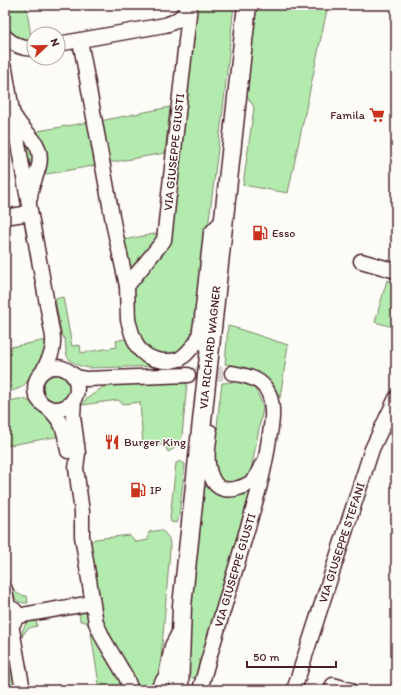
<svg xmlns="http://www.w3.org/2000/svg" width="401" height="695" viewBox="0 0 401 695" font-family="Itim,sans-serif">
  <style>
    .green { fill: #b3eaad; stroke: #7e846c }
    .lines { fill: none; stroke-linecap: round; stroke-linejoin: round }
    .minor-tunnel { stroke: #d9d0ce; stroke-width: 14; stroke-dasharray: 14 7; stroke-linecap: butt }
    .minor-casing { stroke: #4a1f2b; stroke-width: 17 }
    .major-casing { stroke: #4a1f2b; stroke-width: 21 }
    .minor { stroke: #fdfcf7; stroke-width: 14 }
    .major { stroke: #fdfcf7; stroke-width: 18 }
    .labels { text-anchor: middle; stroke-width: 3; stroke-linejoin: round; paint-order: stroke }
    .poi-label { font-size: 12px; fill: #4a1f2b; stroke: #fdfcf7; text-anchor: start }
    .street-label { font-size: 12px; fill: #4a1f2b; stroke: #fdfcf7 }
  </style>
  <rect width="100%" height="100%" fill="#fdfcf7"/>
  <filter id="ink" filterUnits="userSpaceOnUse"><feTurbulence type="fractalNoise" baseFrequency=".025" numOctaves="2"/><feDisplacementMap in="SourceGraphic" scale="8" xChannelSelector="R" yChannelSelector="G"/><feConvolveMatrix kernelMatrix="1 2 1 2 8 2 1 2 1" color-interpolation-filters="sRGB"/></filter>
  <g filter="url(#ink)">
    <g class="green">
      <path d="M 5,5 L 26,5 L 32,42 C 27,43 24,41 19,40 C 3,36 5,18 5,5 Z"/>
      <path d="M 195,5 L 234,5 L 223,110 L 195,329 L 192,339 L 186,346 L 178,351 L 169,355 L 149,354 L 136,336 L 132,289 L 166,243 Z"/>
      <path d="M 255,5 L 328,5 L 288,193 L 243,185 L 254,107 L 247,96 Z"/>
      <path d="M 170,107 L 165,153 L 108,163 L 100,121 Z"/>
      <path d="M 90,122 L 98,165 L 42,175 L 32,132 Z"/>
      <path d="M 25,137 L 35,153 L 32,171 L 25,172 L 19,139 Z"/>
      <path d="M 159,233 L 130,276 L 123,240 Z"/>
      <path d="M 387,280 L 396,283 L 396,328 L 375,322 Z"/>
      <path d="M 63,297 L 72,346 L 80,345 L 81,353 L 117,347 L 116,341 L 128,338 L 162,366 L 90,368 C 82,367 71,364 67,356 C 65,351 66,344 65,339 L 62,336 L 55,299 Z"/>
      <path d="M 228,326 L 236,328 L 288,345 L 280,398 C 267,371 252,368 225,364 Z"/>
      <path d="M 47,340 L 46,351 L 27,382 L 22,387 L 15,390 L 5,392 L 5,348 Z"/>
      <circle cx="57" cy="388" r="14"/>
      <path d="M 232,382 C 237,382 244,382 248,384 C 257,387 260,399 263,408 L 251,470 C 244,485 239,482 224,483 L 213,472 L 219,406 L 222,383 Z"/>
      <path d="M 187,383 L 182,437 L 175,448 L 168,452 L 164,444 L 143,447 L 140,402 L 123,404 L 118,400 L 82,405 L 85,400 L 106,385 Z"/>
      <path d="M 19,399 L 24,399 L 43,408 L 61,436 L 5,446 L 5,402 Z"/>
      <path d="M 180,461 L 185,464 L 179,517 L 177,523 L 171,522 L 170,518 L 176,463 Z"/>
      <path d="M 253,484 L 233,559 L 196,678 L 192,678 L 187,674 C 190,612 196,549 203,488 L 210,485 Z"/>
      <path d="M 161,530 C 170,537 170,540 170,550 L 161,659 L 159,672 L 149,690 L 134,690 L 101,627 L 89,545 L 91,542 L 95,539 L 130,535 L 136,542 L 148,540 L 149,532 Z"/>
      <path d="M 12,586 C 16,594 18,595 27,596 L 28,603 C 14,603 15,599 12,586 Z"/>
      <path d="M 79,611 L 87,611 L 127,690 L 100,690 L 90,628 C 88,624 86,621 80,621 Z"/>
      <path d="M 36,618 L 37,626 C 28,628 26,629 22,637 C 22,627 26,621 36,618 Z"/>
      <path d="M 5,632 L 8,636 L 19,690 L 9,690 L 5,665 Z"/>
    </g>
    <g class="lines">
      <path class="minor-tunnel" d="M 188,375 L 232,373"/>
      <defs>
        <g id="minor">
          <path d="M 190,5 L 164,240 L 127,286 L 128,320 L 132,334 L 137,346 L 141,351 L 147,356 L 154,359 L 163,361 L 171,361 L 180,359 L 186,354 L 196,343 L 199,336 L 202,317 L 211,233 L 224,219"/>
          <path d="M 5,37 C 13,44 23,50 34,48"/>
          <path d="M 80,40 L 114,227 L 127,286"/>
          <path d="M 58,44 L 165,25 C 176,22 185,16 189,5"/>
          <path d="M 5,69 L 12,111 L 53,337 C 54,353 49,358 43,371"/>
          <path d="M 15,117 C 21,128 31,135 36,144 C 47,164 31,179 30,198"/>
          <path d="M 5,217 L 30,213"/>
          <path d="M 361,261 L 396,271"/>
          <circle cx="56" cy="388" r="21"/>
          <path d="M 72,374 L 77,377 L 86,379 L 188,375"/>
          <path d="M 74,399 L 73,416 L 78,453 L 76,468 L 82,512 L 82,536 L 96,623 L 104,640 L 126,677 L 131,690"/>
          <path d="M 47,407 C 64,423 64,429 68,451"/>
          <path d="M 210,432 C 208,447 205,464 212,478 C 213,481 216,485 219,487 C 229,493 246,487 254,480 C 257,476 259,471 261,466"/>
          <path d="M 5,589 L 8,608"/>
          <path d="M 5,609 C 15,606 20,614 14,622"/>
          <path d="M 17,616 L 92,603"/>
          <path d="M 11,624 L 23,690"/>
          <path d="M 333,685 L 350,690"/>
          <path d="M 157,690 L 166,676 L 172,646 L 181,629"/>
          <path id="s1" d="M 200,690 C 213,642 228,595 242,547 C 252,513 263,480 268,445 C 271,428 275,410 269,394 C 262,378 247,376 232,373"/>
          <path id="s2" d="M 294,690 L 372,449 L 396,398"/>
        </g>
        <g id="major">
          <path id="s3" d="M 179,690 L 182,606 L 247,5"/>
        </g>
      </defs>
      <use href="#minor" class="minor-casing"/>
      <use href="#major" class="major-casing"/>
      <use href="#minor" class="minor"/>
      <use href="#major" class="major"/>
    </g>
  </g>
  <defs>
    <symbol id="supermarket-bare" viewBox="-9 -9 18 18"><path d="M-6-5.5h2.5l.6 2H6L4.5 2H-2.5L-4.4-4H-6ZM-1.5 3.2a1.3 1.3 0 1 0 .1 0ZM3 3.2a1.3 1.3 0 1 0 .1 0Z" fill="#c8321e" stroke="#fdfcf7" stroke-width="2.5" paint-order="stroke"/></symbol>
    <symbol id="fuel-bare" viewBox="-9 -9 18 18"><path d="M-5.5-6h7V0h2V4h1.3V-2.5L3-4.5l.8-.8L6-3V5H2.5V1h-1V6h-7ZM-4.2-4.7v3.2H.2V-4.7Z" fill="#c8321e" stroke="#fdfcf7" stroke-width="2.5" paint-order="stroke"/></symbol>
    <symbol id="restaurant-bare" viewBox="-9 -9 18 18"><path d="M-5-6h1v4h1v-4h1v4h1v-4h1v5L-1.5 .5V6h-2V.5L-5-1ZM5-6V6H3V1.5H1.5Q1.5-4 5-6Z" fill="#c8321e" stroke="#fdfcf7" stroke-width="2.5" paint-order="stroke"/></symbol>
  </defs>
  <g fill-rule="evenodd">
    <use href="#supermarket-bare" x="366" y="104" width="22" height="22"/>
    <use href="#fuel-bare" x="249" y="222" width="22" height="22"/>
    <use href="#restaurant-bare" x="101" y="431" width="22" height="22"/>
    <use href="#fuel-bare" x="127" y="479" width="22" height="22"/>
  </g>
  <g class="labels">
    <g class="poi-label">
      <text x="365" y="119" text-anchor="end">Famila</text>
      <text x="272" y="237">Esso</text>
      <text x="124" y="446">Burger King</text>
      <text x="150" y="494">IP</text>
    </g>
    <g class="street-label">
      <text transform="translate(174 152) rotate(-84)" y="4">VIA GIUSEPPE GIUSTI</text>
      <text dy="4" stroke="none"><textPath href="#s3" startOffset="344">VIA RICHARD WAGNER</textPath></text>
      <text dy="4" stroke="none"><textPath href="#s2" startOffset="155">VIA GIUSEPPE STEFANI</textPath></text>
      <text dy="4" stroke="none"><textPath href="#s1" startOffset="125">VIA GIUSEPPE GIUSTI</textPath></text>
    </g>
  </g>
  <rect width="401" height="695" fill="none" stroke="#fdfcf7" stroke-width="20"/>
  <rect x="10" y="10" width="381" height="675" fill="none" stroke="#4a1f2b" stroke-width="1.5" filter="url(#ink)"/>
  <g transform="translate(46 46) rotate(68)"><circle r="19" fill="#fdfcf7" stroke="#b5a4a5"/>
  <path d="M0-3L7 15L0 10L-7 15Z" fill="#c8321e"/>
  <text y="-6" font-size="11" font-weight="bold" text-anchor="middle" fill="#4a1f2b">N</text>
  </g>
  <path d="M247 661v6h89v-6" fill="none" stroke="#4a1f2b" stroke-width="2"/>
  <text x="253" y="661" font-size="12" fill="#4a1f2b" stroke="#fdfcf7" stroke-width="3" paint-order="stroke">50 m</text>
</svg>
